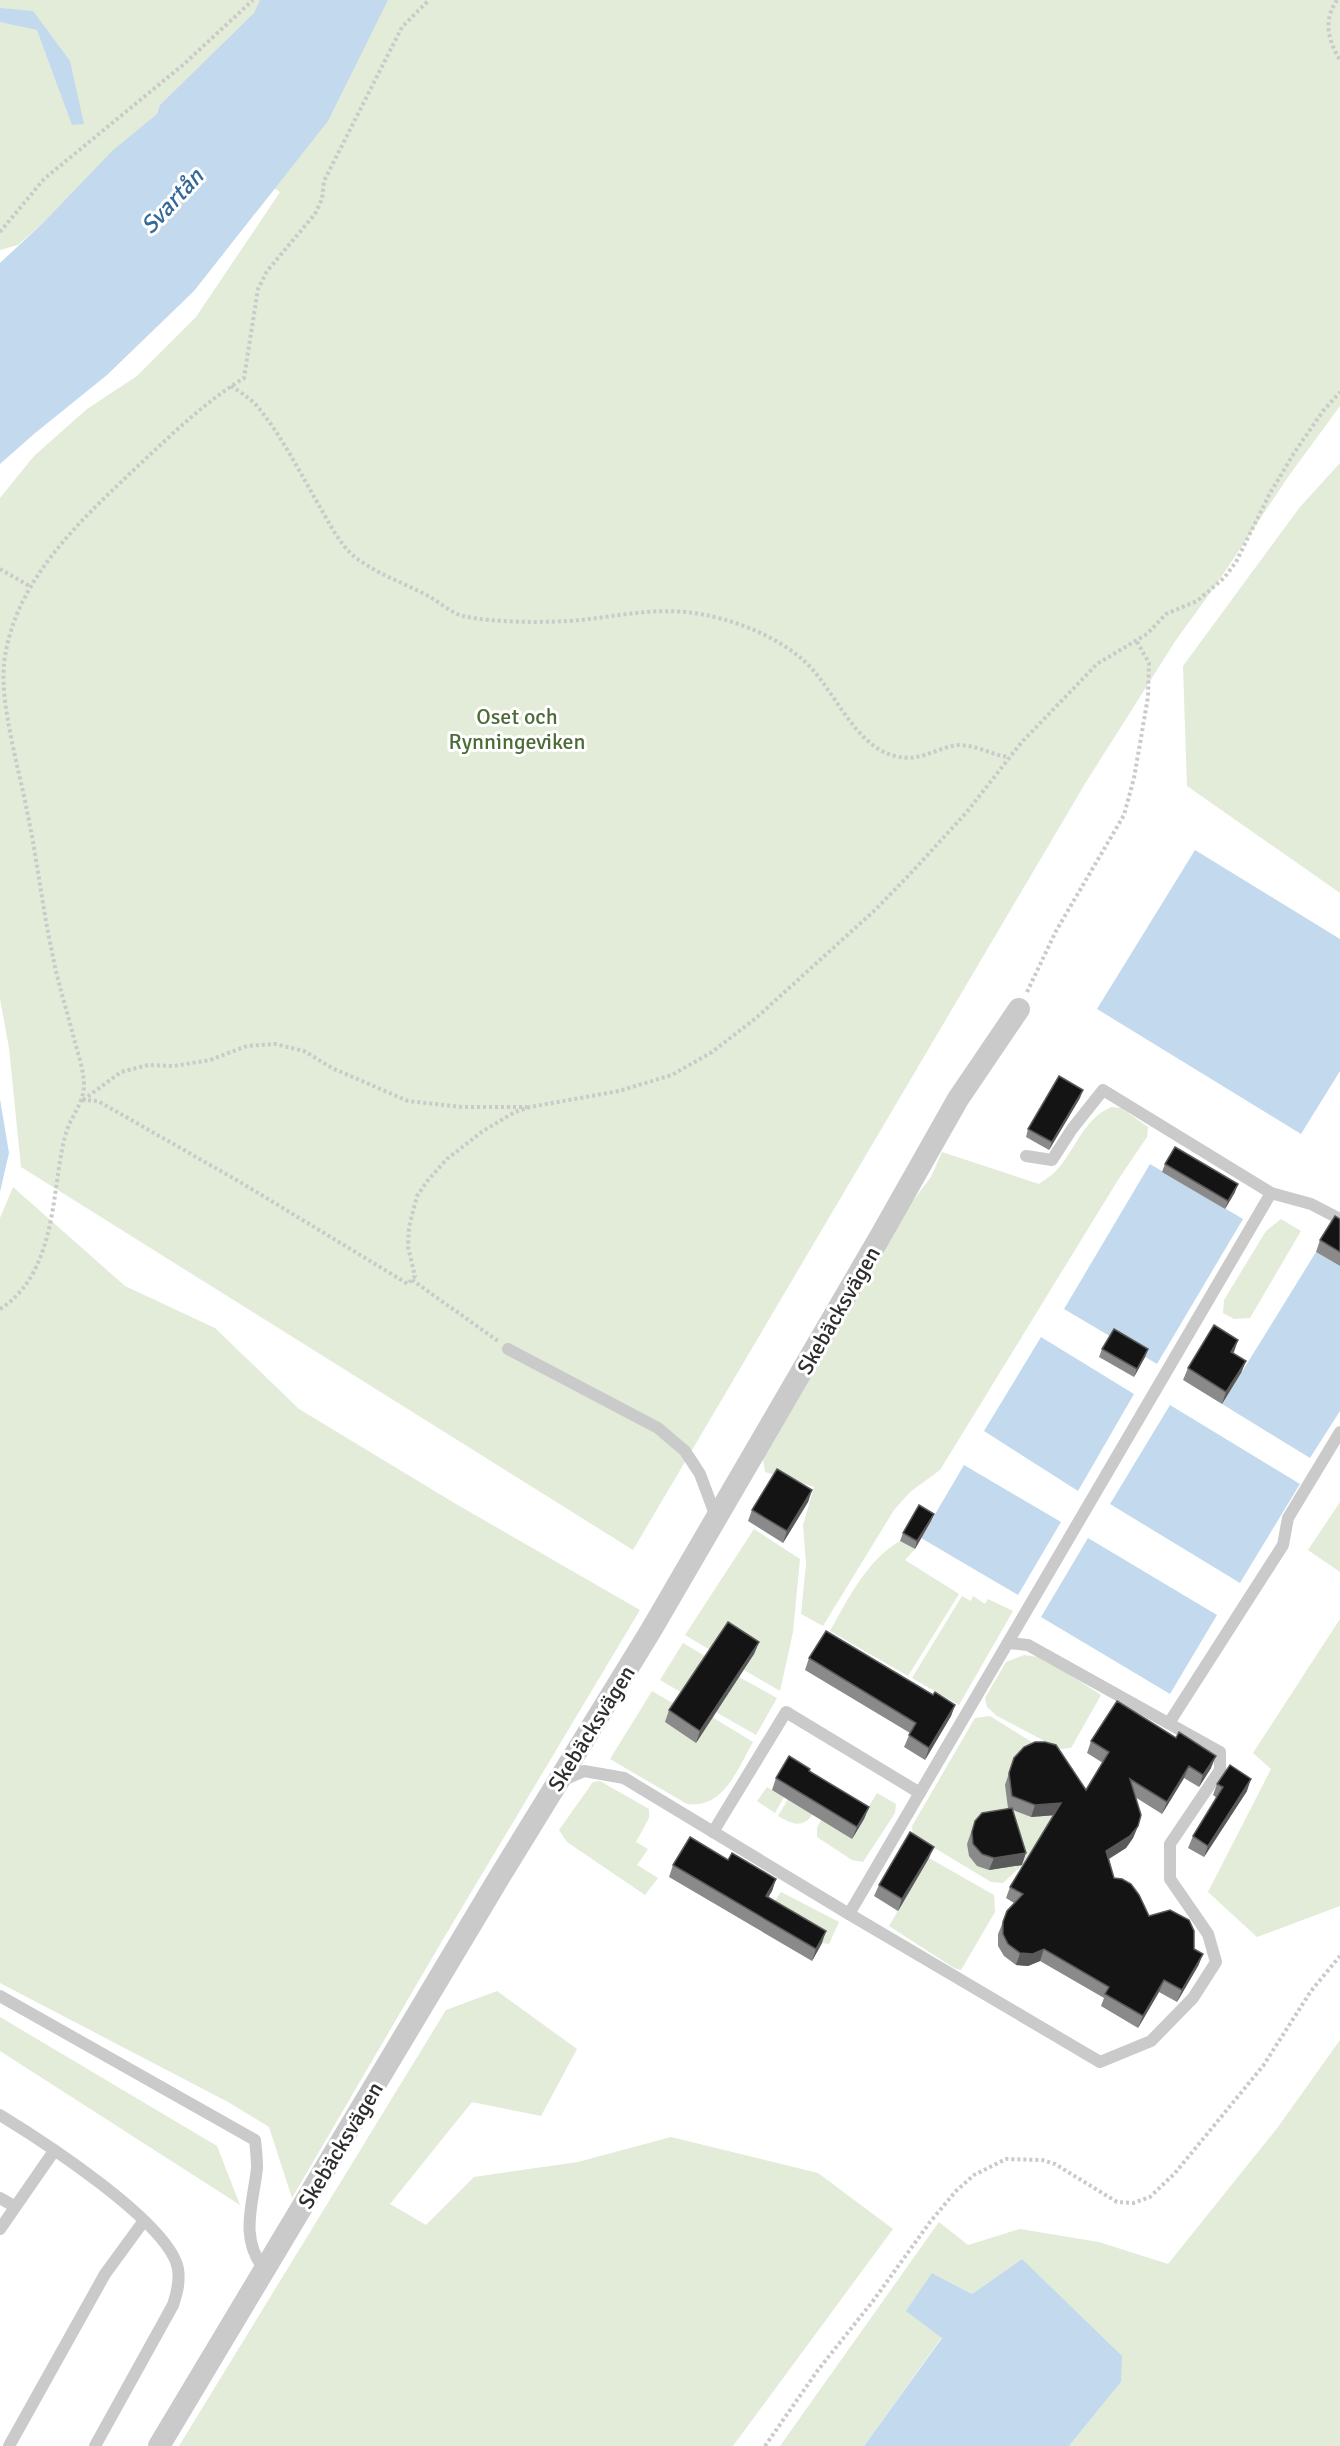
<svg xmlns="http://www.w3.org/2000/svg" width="1340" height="2446" viewBox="0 0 1340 2446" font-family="Signika,sans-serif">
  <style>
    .green { fill: #e2ecd9 }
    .water { fill: #c3daee }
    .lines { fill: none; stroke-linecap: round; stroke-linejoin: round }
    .path { stroke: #cacaca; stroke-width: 4; stroke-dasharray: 3 3; stroke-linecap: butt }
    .lane { stroke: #cacaca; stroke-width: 12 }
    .street { stroke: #cacaca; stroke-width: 22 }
    .wall { fill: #8a8a8a }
    .shaded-wall { fill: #5a5a5a }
    .building { fill: #141414; stroke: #5a5a5a; stroke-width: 1.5 }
    .labels { text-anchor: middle; stroke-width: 6; stroke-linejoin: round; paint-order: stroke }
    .park-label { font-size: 22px; fill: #4b6c37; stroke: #fff }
    .street-label { font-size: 22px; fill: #2d2d2d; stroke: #fff }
    .water-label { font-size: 24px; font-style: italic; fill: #346896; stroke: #fff }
  </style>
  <rect width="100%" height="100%" fill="#fff"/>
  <g class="green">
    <path d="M 0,0 L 1340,0 L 1340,406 L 1288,477 L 1218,582 L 1176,640 L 1086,782 L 633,1550 L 21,1167 L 9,1048 L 0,999 L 0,498 L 34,456 L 87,409 L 137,376 L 196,317 L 280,192 L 262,181 L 45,221 L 18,245 L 0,250 Z"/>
    <path d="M 1340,463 L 1340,893 L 1187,786 L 1183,666 L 1300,507 Z"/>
    <path d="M 1111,1107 L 1121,1108 L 1148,1127 L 1147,1137 L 1118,1180 L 940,1470 L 910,1492 L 894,1510 L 823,1626 L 801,1614 L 806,1564 L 803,1525 L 814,1487 L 765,1472 L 763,1459 L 842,1294 L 931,1177 L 942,1152 L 1039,1184 C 1043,1181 1049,1177 1054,1173 C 1075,1152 1082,1120 1111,1107 Z"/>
    <path d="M 13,1187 L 125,1286 L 215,1328 L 299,1409 L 456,1504 L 640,1610 L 442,1941 L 292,2198 L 269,2127 L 228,2102 L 0,1983 L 0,1218 Z"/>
    <path d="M 1281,1219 L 1301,1231 L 1250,1318 L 1234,1319 L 1223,1313 L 1224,1300 L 1266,1231 Z"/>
    <path d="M 1340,1502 L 1340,1572 L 1308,1550 Z"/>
    <path d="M 754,1529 L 800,1559 L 793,1632 L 780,1691 L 744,1670 L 754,1654 L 712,1651 L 685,1635 Z"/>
    <path d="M 900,1541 L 915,1549 L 905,1560 L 959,1594 L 908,1676 L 830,1631 C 848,1599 867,1560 900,1541 Z"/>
    <path d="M 962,1596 L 971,1601 L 973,1596 L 985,1604 L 988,1599 L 1013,1611 L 959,1705 L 912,1678 Z"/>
    <path d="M 1340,1619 L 1340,1906 L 1257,1937 L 1208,1892 L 1271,1769 L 1253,1753 Z"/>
    <path d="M 683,1643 L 708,1658 L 684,1694 L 660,1680 Z"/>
    <path d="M 1024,1655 L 1045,1658 L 1101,1695 L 1071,1748 L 1059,1749 L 1052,1745 L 997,1716 L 987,1707 L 985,1698 L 1006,1662 Z"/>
    <path d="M 739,1677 L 777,1698 L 756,1735 L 716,1712 Z"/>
    <path d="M 652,1691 L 676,1705 L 712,1717 L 753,1742 C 738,1768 724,1809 687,1804 L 610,1759 Z"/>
    <path d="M 990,1716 L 1056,1757 L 1018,1812 L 1031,1817 L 1058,1813 L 1031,1857 L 1003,1883 L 991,1882 L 913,1835 L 912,1826 L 915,1821 L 975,1718 Z"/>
    <path d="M 600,1781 L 649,1809 L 649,1818 L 636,1842 L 648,1849 L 637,1865 L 658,1878 L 645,1895 L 567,1842 L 559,1830 L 593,1782 Z"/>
    <path d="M 767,1787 L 784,1797 L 775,1813 L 757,1801 Z"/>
    <path d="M 877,1793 L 896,1804 L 895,1813 L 863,1862 L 852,1860 L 817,1837 L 817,1828 L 821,1820 L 862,1818 Z"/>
    <path d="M 788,1799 L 813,1814 C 802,1829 792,1824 778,1816 Z"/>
    <path d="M 929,1858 L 994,1895 L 995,1912 L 961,1970 L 954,1968 L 889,1926 Z"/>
    <path d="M 781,1892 L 839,1922 L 829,1944 L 822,1943 L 768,1911 Z"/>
    <path d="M 497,1991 L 577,2049 L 541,2116 L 472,2102 L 390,2204 L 426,2225 L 474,2177 L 578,2162 L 671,2137 L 818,2173 L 893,2229 L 733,2446 L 179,2446 L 446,2010 Z"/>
    <path d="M 0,2017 L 217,2146 L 240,2205 L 0,2051 Z"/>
    <path d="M 1340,2040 L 1340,2446 L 1069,2446 L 1121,2382 L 1022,2259 L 972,2294 L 932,2273 L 942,2337 L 864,2446 L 780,2446 L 939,2222 L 968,2245 L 1020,2229 L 1099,2242 L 1168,2264 L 1278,2127 Z"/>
  </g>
  <g class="water">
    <path d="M 260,0 L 388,0 L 328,121 L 194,291 L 107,375 L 34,434 L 0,464 L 0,263 L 45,221 L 112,151 L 157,114 L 160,105 L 254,13 Z"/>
    <path d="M 0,8 L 33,11 L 70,61 L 84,124 L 72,125 L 37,30 L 0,22 Z"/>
    <path d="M 1195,850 L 1340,939 L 1340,1071 L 1301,1134 L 1097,1009 Z"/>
    <path d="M 0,1099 L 9,1153 L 0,1192 Z"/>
    <path d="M 1150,1164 L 1243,1219 L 1157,1364 L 1064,1309 Z"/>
    <path d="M 1316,1252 L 1340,1266 L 1340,1411 L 1310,1458 L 1222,1404 Z"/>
    <path d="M 1041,1337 L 1134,1394 L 1078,1491 L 984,1431 Z"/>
    <path d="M 1170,1405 L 1300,1484 L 1240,1583 L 1110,1504 Z"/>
    <path d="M 964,1465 L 1061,1522 L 1018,1595 L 921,1538 Z"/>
    <path d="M 1088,1538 L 1217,1615 L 1170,1694 L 1041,1617 Z"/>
    <path d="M 1022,2259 L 1122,2356 L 1121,2382 L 1069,2446 L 864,2446 L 942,2338 L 906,2311 L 932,2273 L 972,2294 Z"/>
  </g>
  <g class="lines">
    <g class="path">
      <path d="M 1337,0 C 1323,20 1328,41 1340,60"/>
      <path d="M 0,232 L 44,179 L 184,64 L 253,0"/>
      <path d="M 231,386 C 240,392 250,398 257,406 C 282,436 300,473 320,507 C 329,523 340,545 355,557 C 378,575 405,583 430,597 C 441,603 451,613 463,616 C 493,623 550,623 581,620 C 633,614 669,604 722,619 C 749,626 780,640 802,659 C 833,685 853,746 895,756 C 921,763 936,747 959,745 C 977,745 991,755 1009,757"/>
      <path d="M 0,569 L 31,587"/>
      <path d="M 1027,992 L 1056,931 L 1124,815 L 1134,778 L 1148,697 L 1149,663 L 1136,640"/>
      <path d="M 82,1100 L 98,1101 L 240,1182 L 408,1284 L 415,1276 L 408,1247 L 409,1227 L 417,1196 L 428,1180 L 447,1159 L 483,1131 L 515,1112 L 530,1107 L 619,1091 L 672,1075 L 712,1052 L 756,1018 L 875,910 L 911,873 L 966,813 L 1021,743 L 1097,664 L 1147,634 L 1166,614 L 1197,601 L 1224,578 L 1236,562 L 1269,495 L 1294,453 L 1323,411 L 1340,392"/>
      <path d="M 83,1100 L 121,1072 L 148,1065 L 174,1066 L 210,1060 L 247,1046 L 275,1044 L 304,1051 L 332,1068 L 408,1101 L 462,1107 L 527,1107"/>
      <path d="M 412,1280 L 498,1341"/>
      <path d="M 0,1309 C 41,1283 50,1232 56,1188 C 59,1169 61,1149 67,1130 C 72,1115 83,1104 84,1086 C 84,1069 77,1051 73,1035 C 66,1007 57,980 52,952 C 42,905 37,858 27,811 C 19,769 0,705 4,664 C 13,581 81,520 138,466 C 172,434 205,402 244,378 L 258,289 L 267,271 L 315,214 L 322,199 L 324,181 L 402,27 L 429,0"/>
      <path d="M 765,2446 L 818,2370 L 873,2301 L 930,2222 L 956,2191 L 974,2175 L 1006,2159 L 1042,2160 L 1055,2164 L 1117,2202 L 1133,2203 L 1150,2197 L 1175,2173 L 1263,2066 L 1311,1991 L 1340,1956"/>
    </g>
    <g class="lane">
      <path d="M 1026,1156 L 1052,1160 L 1072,1129 L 1103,1090 L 1271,1193 L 1311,1204 L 1340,1219"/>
      <path d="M 508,1349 L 658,1428 L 685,1451 L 700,1474 L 716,1517"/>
      <path d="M 1169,1723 L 1283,1545 L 1288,1518 L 1340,1432"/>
      <path d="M 561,1781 L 584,1771 L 624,1778 L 849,1914 L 1100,2062 L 1151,2041 L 1193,1998 L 1216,1962 L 1208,1934 L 1170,1879 L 1170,1844 L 1220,1770 L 1220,1752 L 1028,1645 L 1008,1643"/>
      <path d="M 713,1832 L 786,1712 L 920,1793"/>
      <path d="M 849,1914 L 1271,1193"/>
      <path d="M 0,1996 L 255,2140 C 256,2149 257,2159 257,2168 C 253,2205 239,2237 264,2269"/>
      <path d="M 0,2115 C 41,2140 170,2223 178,2269 C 180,2282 177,2293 173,2305 L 95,2446"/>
      <path d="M 0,2198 L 14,2206"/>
      <path d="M 0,2229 L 54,2151"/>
      <path d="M 9,2446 L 105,2274 L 143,2222"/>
    </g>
    <path class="street" d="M 159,2446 L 497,1881 L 650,1632 L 881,1235 L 958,1099 L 1019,1009"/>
  </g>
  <g class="wall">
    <path d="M 1080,1098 L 1049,1150 L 1026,1137 L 1028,1129 Z"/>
    <path d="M 1165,1164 L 1235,1192 L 1225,1209 L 1162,1172 Z"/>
    <path d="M 1340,1219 L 1340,1266 L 1316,1252 L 1320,1240 Z"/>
    <path d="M 1102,1349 L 1148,1349 L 1145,1357 L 1134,1377 L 1099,1357 Z"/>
    <path d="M 1233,1353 L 1246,1361 L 1241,1373 L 1222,1404 L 1183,1380 L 1188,1368 Z"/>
    <path d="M 812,1490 L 808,1502 L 783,1543 L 748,1521 L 752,1510 Z"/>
    <path d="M 934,1514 L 931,1521 L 915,1549 L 900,1541 L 903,1533 Z"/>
    <path d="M 759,1642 L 754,1654 L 696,1743 L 665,1722 L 669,1710 Z"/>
    <path d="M 809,1658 L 933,1695 L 955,1705 L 951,1716 L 925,1760 L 904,1747 L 910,1733 L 805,1670 Z"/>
    <path d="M 1091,1741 L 1211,1768 L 1199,1787 L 1184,1778 L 1162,1814 L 1135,1797 L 1138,1826 L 1133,1838 L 1126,1848 L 1109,1859 L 1114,1878 L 1149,1916 L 1194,1949 L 1203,1954 L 1198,1966 L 1177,2002 L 1159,1992 L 1138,2028 L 1101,2006 L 1104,1998 L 1040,1961 L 1028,1966 L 1016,1965 L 1004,1956 L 998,1946 L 998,1934 L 1003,1922 L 1014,1903 L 1006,1898 L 1010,1887 L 1054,1815 L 1031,1817 L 1013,1810 L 1022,1865 L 989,1870 L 977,1866 L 969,1856 L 967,1844 L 975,1821 L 1009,1808 L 1008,1808 L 1005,1785 L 1014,1758 L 1086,1790 L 1103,1763 L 1087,1753 Z"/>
    <path d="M 809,1771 L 869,1807 L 864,1819 L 852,1839 L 772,1790 L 776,1778 Z"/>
    <path d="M 1217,1784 L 1247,1791 L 1204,1857 L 1188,1848 L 1193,1836 L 1217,1798 L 1213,1795 Z"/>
    <path d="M 929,1858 L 898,1911 L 874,1896 L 879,1885 Z"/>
    <path d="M 728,1860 L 776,1879 L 772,1891 L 768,1897 L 822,1943 L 812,1961 L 669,1877 L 673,1865 Z"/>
  </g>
  <g class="shaded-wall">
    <path d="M 1083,1090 L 1080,1098 L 1049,1150 L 1052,1142 Z"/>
    <path d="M 1238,1184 L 1235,1192 L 1225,1209 L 1228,1201 Z"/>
    <path d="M 1238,1340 L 1234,1352 L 1227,1364 L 1231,1352 Z"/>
    <path d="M 1148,1349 L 1145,1357 L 1134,1377 L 1137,1369 Z"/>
    <path d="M 1246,1361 L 1241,1373 L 1222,1404 L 1226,1392 Z"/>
    <path d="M 812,1490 L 808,1502 L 783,1543 L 787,1531 Z"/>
    <path d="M 934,1514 L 931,1521 L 915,1549 L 917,1541 Z"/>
    <path d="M 759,1642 L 754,1654 L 696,1743 L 700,1731 Z"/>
    <path d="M 955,1705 L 951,1716 L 925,1760 L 929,1748 Z"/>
    <path d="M 1216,1756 L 1211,1768 L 1199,1787 L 1203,1775 Z"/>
    <path d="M 1189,1766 L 1184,1778 L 1162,1814 L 1167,1802 Z"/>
    <path d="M 1251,1779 L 1247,1791 L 1204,1857 L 1208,1846 Z"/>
    <path d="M 1061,1803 L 1057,1815 L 1031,1817 L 1035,1805 Z"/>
    <path d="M 869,1807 L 864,1819 L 852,1839 L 857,1827 Z"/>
    <path d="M 1138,1826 L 1133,1838 L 1126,1848 L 1102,1863 L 1106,1851 Z"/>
    <path d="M 934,1847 L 929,1858 L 898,1911 L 902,1899 Z"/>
    <path d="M 1026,1853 L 1022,1865 L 989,1870 L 994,1858 Z"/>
    <path d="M 776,1879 L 772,1891 L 762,1908 L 766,1896 Z"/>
    <path d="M 826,1931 L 822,1943 L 812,1961 L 816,1949 Z"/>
    <path d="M 1044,1949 L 1040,1961 L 1028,1966 L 1016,1965 L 1020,1953 Z"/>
    <path d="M 1203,1954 L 1198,1966 L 1177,2002 L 1182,1990 Z"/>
    <path d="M 1164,1980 L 1159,1992 L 1138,2028 L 1143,2016 Z"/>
  </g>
  <g class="building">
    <path d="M 1059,1076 L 1083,1090 L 1052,1142 L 1028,1129 Z"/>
    <path d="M 1175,1147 L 1238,1184 L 1228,1201 L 1165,1164 Z"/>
    <path d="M 1335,1216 L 1340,1219 L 1340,1252 L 1320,1240 Z"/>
    <path d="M 1214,1325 L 1238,1340 L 1231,1352 L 1246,1361 L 1226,1392 L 1188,1368 Z"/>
    <path d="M 1114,1329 L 1148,1349 L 1137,1369 L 1102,1349 Z"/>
    <path d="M 777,1469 L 812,1490 L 787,1531 L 752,1510 Z"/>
    <path d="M 919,1505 L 934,1514 L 917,1541 L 903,1533 Z"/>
    <path d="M 728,1622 L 759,1642 L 700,1731 L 669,1710 Z"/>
    <path d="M 826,1631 L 933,1695 L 935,1692 L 955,1705 L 929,1748 L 909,1735 L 916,1723 L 809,1658 Z"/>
    <path d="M 1117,1701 L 1176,1738 L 1179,1732 L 1216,1756 L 1203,1775 L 1189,1766 L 1167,1802 L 1130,1779 L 1141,1815 L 1138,1826 L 1130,1836 L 1106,1851 L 1114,1878 L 1122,1879 L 1131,1884 L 1139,1895 L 1149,1916 L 1170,1910 L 1189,1920 L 1194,1931 L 1194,1949 L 1203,1954 L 1182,1990 L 1164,1980 L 1143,2016 L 1105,1994 L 1109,1987 L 1044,1949 L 1033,1954 L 1020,1953 L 1008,1944 L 1003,1934 L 1003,1922 L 1007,1911 L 1023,1894 L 1010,1887 L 1061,1803 L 1035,1805 L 1012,1796 L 1009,1773 L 1014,1758 L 1024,1747 L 1035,1742 L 1045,1742 L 1056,1745 L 1086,1790 L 1109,1752 L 1091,1741 Z"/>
    <path d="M 789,1756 L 810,1769 L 809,1771 L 869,1807 L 857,1827 L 776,1778 Z"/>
    <path d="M 1230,1765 L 1251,1779 L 1208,1846 L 1193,1836 L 1223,1787 L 1217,1784 Z"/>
    <path d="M 1012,1808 L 1026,1853 L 994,1858 L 982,1854 L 973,1844 L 972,1832 L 975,1821 L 982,1813 Z"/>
    <path d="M 910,1832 L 934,1847 L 902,1899 L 879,1885 Z"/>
    <path d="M 690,1837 L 728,1860 L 732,1853 L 776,1879 L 766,1896 L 826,1931 L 816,1949 L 673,1865 Z"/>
  </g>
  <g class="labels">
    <g class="park-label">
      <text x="517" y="724">Oset och<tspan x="517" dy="25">Rynningeviken</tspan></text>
    </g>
    <g class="street-label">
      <text transform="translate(838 1310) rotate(-60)" y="8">Skebäcksvägen</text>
      <text transform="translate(591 1728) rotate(-58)" y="8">Skebäcksvägen</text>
      <text transform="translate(340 2145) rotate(-59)" y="8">Skebäcksvägen</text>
    </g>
    <g class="water-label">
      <text transform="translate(172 201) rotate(-47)" y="8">Svartån</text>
    </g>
  </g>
</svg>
